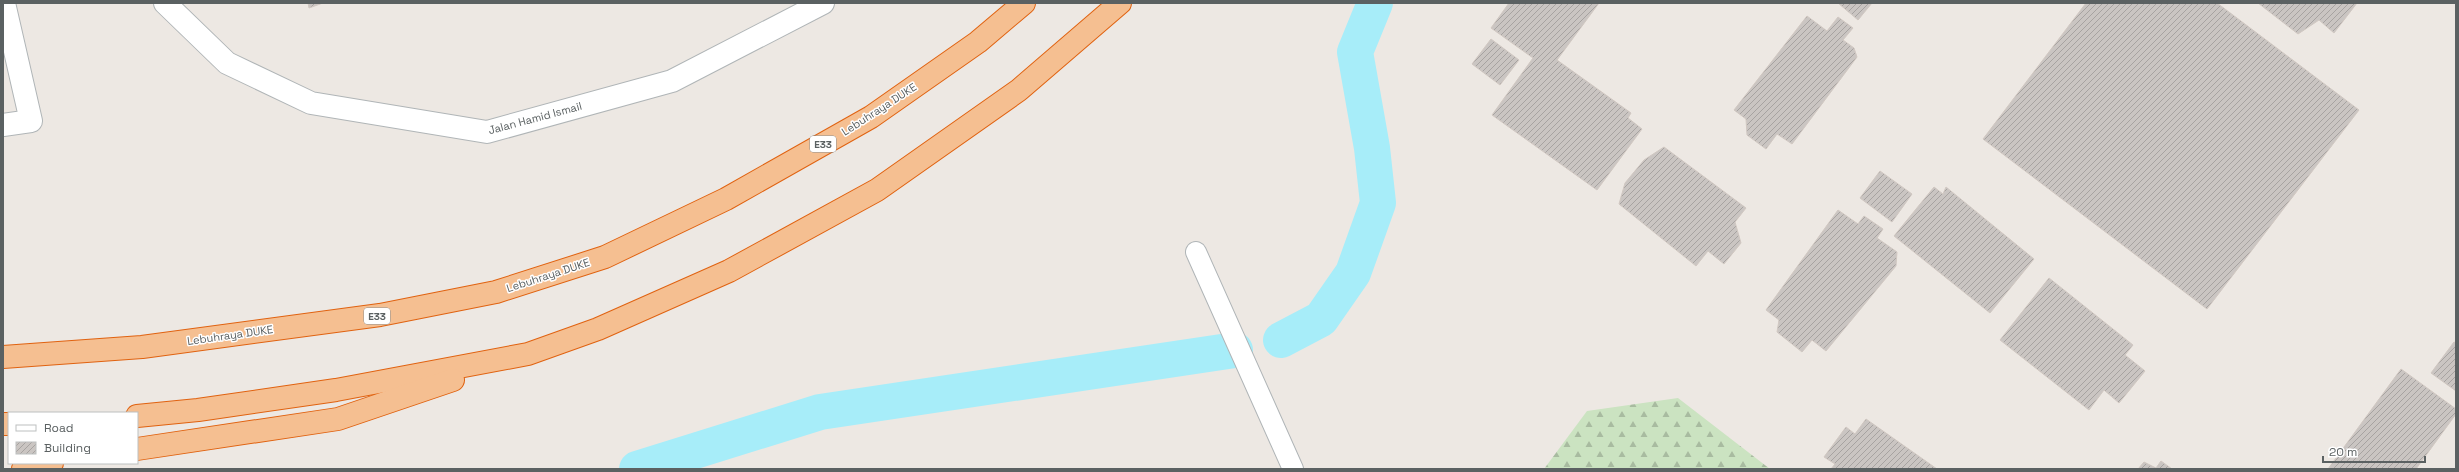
<svg xmlns="http://www.w3.org/2000/svg" width="2459" height="472" viewBox="0 0 2459 472" font-family="'Space Grotesk',sans-serif">
  <style>
    .forest { fill: url(#forest-firs) }
    .lines { fill: none; stroke-linecap: round; stroke-linejoin: round }
    .canal { stroke: #a7edf9; stroke-width: 36 }
    .building { fill: url(#building-hatch); stroke: #d1c8c2 }
    .service-casing { stroke: #b0b5b7; stroke-width: 22 }
    .minor-casing { stroke: #b0b5b7; stroke-width: 24 }
    .motorway-casing { stroke: #e06210; stroke-width: 24 }
    .service { stroke: #fff; stroke-width: 20 }
    .minor { stroke: #fff; stroke-width: 22 }
    .motorway { stroke: #f5bf91; stroke-width: 22 }
    .labels { text-anchor: middle; stroke-width: 3; stroke-linejoin: round; paint-order: stroke }
    .shield { fill: #fff; stroke: #8c9091; stroke-width: 1 }
    .shield-label { font-size: 10px; font-weight: bold; fill: #5b6162 }
    .street-label { font-size: 11px; fill: #5b6162; stroke: #fff }
  </style>
  <defs>
    <pattern id="forest-firs" width="22" height="20" patternUnits="userSpaceOnUse"><rect width="22" height="20" fill="#cbe3c1"/><path d="M5 1l3.5 6h-7zM16 11l3.5 6h-7z" fill="#a8bba0"/></pattern>
    <pattern id="building-hatch" width="6" height="6" patternUnits="userSpaceOnUse"><rect width="6" height="6" fill="#cac5c2"/><path d="M-1 1l2-2M0 6l6-6M5 7l2-2" fill="none" stroke="#a7a3a1"/></pattern>
  </defs>
  <rect width="100%" height="100%" fill="#ede8e3"/>
  <path class="forest" d="M 1678,398 L 1770,469 L 1544,469 L 1587,411 Z"/>
  <g class="lines">
    <g class="canal">
      <path d="M 1281,340 L 1321,319 L 1353,273 L 1378,203 L 1372,148 L 1355,52 L 1375,3"/>
      <path d="M 637,469 L 820,412 L 1235,350"/>
    </g>
  </g>
  <g class="building">
    <path d="M 308,3 L 323,3 L 309,8 Z"/>
    <path d="M 1509,3 L 1599,3 L 1557,60 L 1631,113 L 1628,118 L 1642,129 L 1597,190 L 1492,115 L 1533,58 L 1491,28 Z"/>
    <path d="M 1838,3 L 1872,3 L 1858,20 Z"/>
    <path d="M 2086,3 L 2217,3 L 2359,110 L 2207,309 L 1983,139 Z"/>
    <path d="M 2258,3 L 2357,3 L 2334,33 L 2319,20 L 2298,34 Z"/>
    <path d="M 1807,16 L 1827,31 L 1838,17 L 1853,28 L 1843,40 L 1854,48 L 1857,57 L 1792,144 L 1777,134 L 1766,149 L 1747,135 L 1746,119 L 1734,110 Z"/>
    <path d="M 1491,39 L 1519,60 L 1500,85 L 1472,64 Z"/>
    <path d="M 1664,147 L 1746,208 L 1735,222 L 1741,243 L 1724,264 L 1708,251 L 1696,266 L 1619,204 L 1625,183 L 1644,160 Z"/>
    <path d="M 1880,171 L 1912,194 L 1892,222 L 1860,198 Z"/>
    <path d="M 1934,187 L 1943,194 L 1946,187 L 2034,259 L 1990,313 L 1894,236 Z"/>
    <path d="M 1838,210 L 1858,224 L 1864,216 L 1883,229 L 1877,238 L 1897,252 L 1896,266 L 1826,351 L 1812,340 L 1802,352 L 1777,332 L 1779,320 L 1766,310 Z"/>
    <path d="M 2049,278 L 2133,345 L 2125,355 L 2145,371 L 2119,403 L 2104,390 L 2089,410 L 2000,340 Z"/>
    <path d="M 2454,342 L 2456,343 L 2456,391 L 2431,373 Z"/>
    <path d="M 2401,369 L 2456,409 L 2456,414 L 2416,469 L 2328,469 Z"/>
    <path d="M 1866,419 L 1937,469 L 1831,469 L 1835,464 L 1824,457 L 1846,427 L 1855,434 Z"/>
    <path d="M 2161,461 L 2172,469 L 2138,469 L 2144,462 L 2156,468 Z"/>
  </g>
  <g class="lines">
    <defs>
      <path id="service" d="M 1196,252 L 1293,469"/>
      <g id="minor">
        <path d="M 165,3 L 227,63 L 311,103 L 487,132 L 672,81 L 823,3"/>
        <path d="M 3,125 L 31,121 L 4,3"/>
      </g>
      <g id="motorway">
        <path d="M 3,357 L 142,347 L 380,315 L 496,292 L 605,257 L 726,199 L 871,117 L 978,42 L 1024,3"/>
        <path d="M 137,416 L 198,410 L 336,390 L 528,354 L 598,329 L 729,271 L 877,190 L 1019,90 L 1120,3"/>
        <path d="M 3,424 L 9,424"/>
        <path d="M 137,449 L 338,419 L 453,380"/>
        <path d="M 23,469 L 52,463"/>
      </g>
    </defs>
    <use href="#service" class="service-casing"/>
    <use href="#minor" class="minor-casing"/>
    <use href="#motorway" class="motorway-casing"/>
    <use href="#service" class="service"/>
    <use href="#minor" class="minor"/>
    <use href="#motorway" class="motorway"/>
  </g>
  <g class="labels">
    <g class="shield">
      <rect x="810" y="136" width="26" height="16" rx="3"/>
      <rect x="364" y="308" width="26" height="16" rx="3"/>
    </g>
    <g class="shield-label">
      <text x="823" y="148">E33</text>
      <text x="377" y="320">E33</text>
    </g>
    <g class="street-label">
      <text transform="translate(879 109) rotate(-33)" y="4">Lebuhraya DUKE</text>
      <text transform="translate(535 118) rotate(-15)" y="4">Jalan Hamid Ismail</text>
      <text transform="translate(548 275) rotate(-18)" y="4">Lebuhraya DUKE</text>
      <text transform="translate(230 335) rotate(-8)" y="4">Lebuhraya DUKE</text>
    </g>
  </g>
  <rect width="2459" height="472" fill="none" stroke="#5b6162" stroke-width="8"/>
  <rect x="8" y="412" width="130" height="52" fill="#ffffff" stroke="#bdc0c0"/>
  <rect x="16" y="425" width="20" height="6" fill="#ffffff" stroke="#bdc0c0"/>
  <text x="44" y="432" font-size="12" fill="#5b6162">Road</text>
  <rect x="16" y="442" width="20" height="12" fill="url(#building-hatch)" stroke="#bdc0c0"/>
  <text x="44" y="452" font-size="12" fill="#5b6162">Building</text>
  <path d="M2323 456v6h102v-6" fill="none" stroke="#5b6162" stroke-width="2"/>
  <text x="2329" y="456" font-size="12" fill="#5b6162" stroke="#ffffff" stroke-width="3" paint-order="stroke">20 m</text>
</svg>
